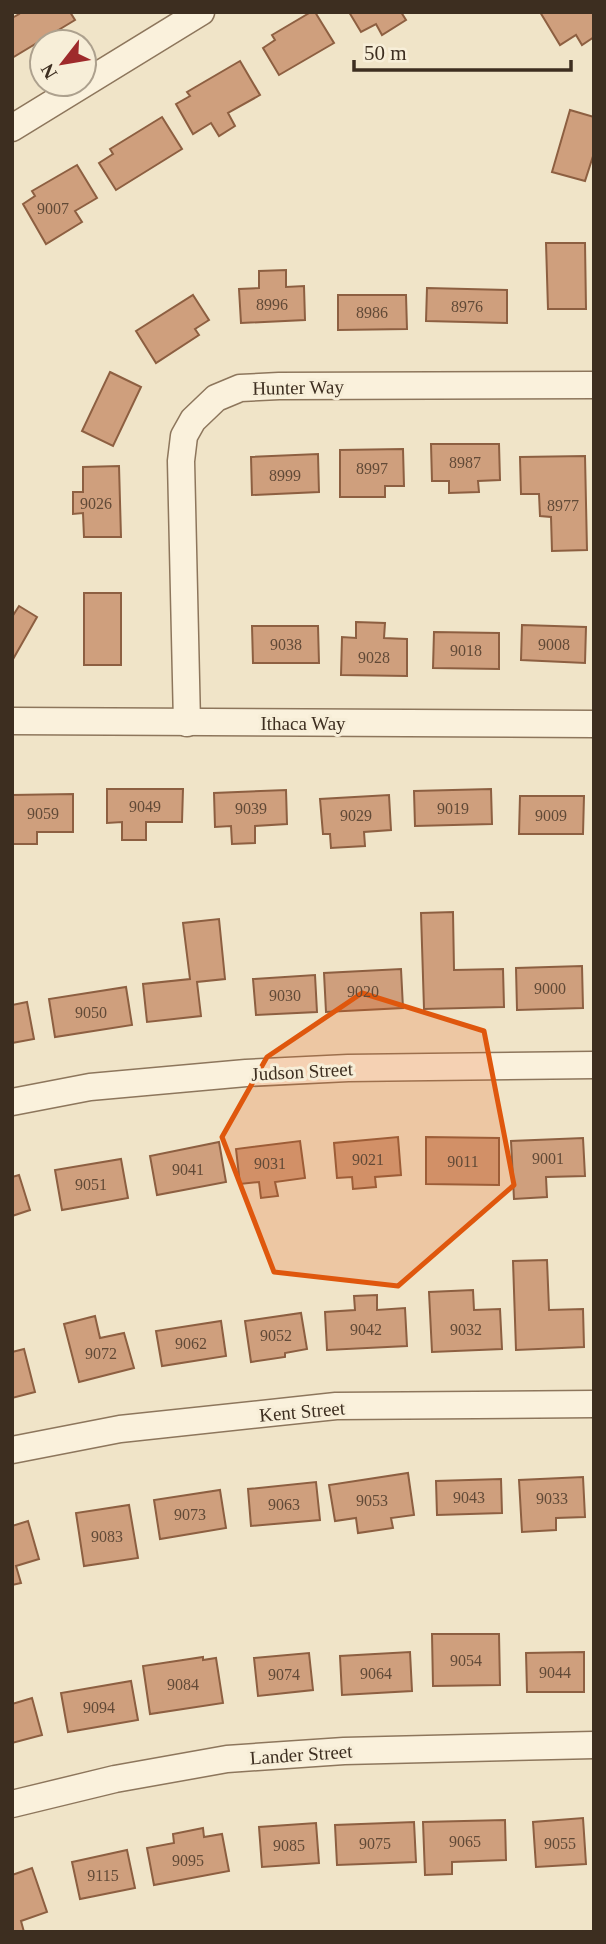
<svg xmlns="http://www.w3.org/2000/svg" width="606" height="1944" viewBox="0 0 606 1944" font-family="'Times New Roman',serif">
  <style>
    .building { fill: #cf9f7d; stroke: #8d5f41; stroke-width: 2 }
    .lines { fill: none; stroke-linecap: round; stroke-linejoin: round }
    .street-casing { stroke: #8d765c; stroke-width: 29 }
    .street { stroke: #faf1dc; stroke-width: 26 }
    .marked { fill: #df570d; fill-opacity: 0.2; stroke: #df570d; stroke-width: 5; stroke-linejoin: round }
    .labels { text-anchor: middle; stroke-width: 6; stroke-linejoin: round; paint-order: stroke }
    .number-label { font-size: 16px; fill: #624a37 }
    .street-label { font-size: 19px; fill: #3d2e20; stroke: #f7eed8 }
  </style>
  <rect width="100%" height="100%" fill="#f0e4c8"/>
  <g class="building">
    <path d="M 18,12 L 70,12 L 75,20 L 12,58 L 12,18 L 19,14 Z"/>
    <path d="M 311,12 L 315,12 L 334,43 L 279,75 L 263,48 L 275,40 L 272,35 Z"/>
    <path d="M 349,12 L 401,12 L 406,20 L 382,35 L 376,24 L 361,32 Z"/>
    <path d="M 540,12 L 594,12 L 594,37 L 582,45 L 576,35 L 560,45 Z"/>
    <path d="M 240,61 L 260,95 L 228,113 L 235,126 L 219,136 L 211,123 L 193,134 L 176,104 L 190,96 L 187,92 Z"/>
    <path d="M 570,110 L 594,117 L 594,153 L 585,181 L 552,172 Z"/>
    <path d="M 162,117 L 182,149 L 116,190 L 99,163 L 113,154 L 110,149 Z"/>
    <path d="M 77,165 L 97,198 L 75,211 L 82,222 L 46,244 L 23,204 L 35,196 L 32,191 Z"/>
    <path d="M 546,243 L 585,243 L 586,309 L 548,309 Z"/>
    <path d="M 286,270 L 286,287 L 304,286 L 305,320 L 241,323 L 239,289 L 259,288 L 259,271 Z"/>
    <path d="M 427,288 L 507,290 L 507,323 L 426,321 Z"/>
    <path d="M 193,295 L 209,320 L 195,329 L 199,335 L 156,363 L 136,331 Z"/>
    <path d="M 338,295 L 406,295 L 407,329 L 338,330 Z"/>
    <path d="M 110,372 L 141,387 L 113,446 L 82,431 Z"/>
    <path d="M 431,444 L 499,444 L 500,480 L 478,481 L 479,492 L 449,493 L 449,481 L 432,481 Z"/>
    <path d="M 403,449 L 404,486 L 385,486 L 385,497 L 340,497 L 340,450 Z"/>
    <path d="M 318,454 L 319,492 L 252,495 L 251,457 Z"/>
    <path d="M 585,456 L 587,550 L 552,551 L 551,517 L 540,516 L 539,494 L 521,494 L 520,457 Z"/>
    <path d="M 119,466 L 121,537 L 84,537 L 83,513 L 73,514 L 73,492 L 83,492 L 83,467 Z"/>
    <rect x="84" y="593" width="37" height="72"/>
    <path d="M 19,606 L 37,617 L 12,661 L 12,617 Z"/>
    <path d="M 356,622 L 385,623 L 384,638 L 407,639 L 407,676 L 341,675 L 342,637 L 356,638 Z"/>
    <path d="M 522,625 L 586,627 L 585,663 L 521,660 Z"/>
    <path d="M 252,626 L 318,626 L 319,663 L 253,663 Z"/>
    <path d="M 434,632 L 499,633 L 499,669 L 433,668 Z"/>
    <path d="M 107,789 L 183,789 L 182,822 L 146,822 L 146,840 L 122,840 L 122,822 L 107,823 Z"/>
    <path d="M 491,789 L 492,824 L 415,826 L 414,791 Z"/>
    <path d="M 286,790 L 287,824 L 255,826 L 255,843 L 232,844 L 231,826 L 215,827 L 214,793 Z"/>
    <path d="M 73,794 L 73,832 L 37,832 L 37,844 L 12,844 L 12,795 Z"/>
    <path d="M 389,795 L 391,830 L 364,832 L 365,846 L 331,848 L 330,834 L 323,834 L 320,799 Z"/>
    <path d="M 520,796 L 584,796 L 583,834 L 519,834 Z"/>
    <path d="M 453,912 L 454,970 L 503,969 L 504,1007 L 424,1009 L 421,913 Z"/>
    <path d="M 219,919 L 225,979 L 197,982 L 201,1016 L 147,1022 L 143,984 L 190,979 L 183,923 Z"/>
    <path d="M 582,966 L 583,1008 L 517,1010 L 516,968 Z"/>
    <path d="M 401,969 L 403,1008 L 326,1012 L 324,973 Z"/>
    <path d="M 315,975 L 317,1012 L 256,1015 L 253,979 Z"/>
    <path d="M 126,987 L 132,1025 L 55,1037 L 49,999 Z"/>
    <path d="M 27,1002 L 34,1039 L 12,1043 L 12,1005 Z"/>
    <path d="M 398,1137 L 401,1175 L 375,1177 L 376,1187 L 353,1189 L 352,1177 L 337,1178 L 334,1143 Z"/>
    <path d="M 426,1137 L 499,1138 L 499,1185 L 426,1184 Z"/>
    <path d="M 583,1138 L 585,1176 L 546,1177 L 547,1197 L 514,1199 L 511,1141 Z"/>
    <path d="M 300,1141 L 305,1178 L 275,1182 L 278,1196 L 261,1198 L 259,1182 L 240,1184 L 236,1149 Z"/>
    <path d="M 219,1142 L 226,1182 L 157,1195 L 150,1156 Z"/>
    <path d="M 121,1159 L 128,1198 L 62,1210 L 55,1170 Z"/>
    <path d="M 19,1175 L 30,1210 L 12,1216 L 12,1177 Z"/>
    <path d="M 547,1260 L 549,1310 L 583,1309 L 584,1347 L 516,1350 L 513,1261 Z"/>
    <path d="M 473,1290 L 474,1310 L 500,1309 L 502,1349 L 432,1352 L 429,1292 Z"/>
    <path d="M 377,1295 L 377,1310 L 405,1308 L 407,1346 L 327,1350 L 325,1312 L 355,1310 L 354,1296 Z"/>
    <path d="M 301,1313 L 307,1349 L 285,1353 L 285,1357 L 251,1362 L 245,1321 Z"/>
    <path d="M 95,1316 L 100,1338 L 124,1333 L 134,1368 L 79,1382 L 64,1324 Z"/>
    <path d="M 221,1321 L 226,1356 L 162,1366 L 156,1331 Z"/>
    <path d="M 24,1349 L 35,1392 L 12,1398 L 12,1352 Z"/>
    <path d="M 408,1473 L 414,1515 L 391,1518 L 393,1528 L 358,1533 L 356,1518 L 335,1521 L 329,1485 Z"/>
    <path d="M 583,1477 L 585,1517 L 556,1518 L 556,1530 L 522,1532 L 519,1480 Z"/>
    <path d="M 501,1479 L 502,1513 L 437,1515 L 436,1481 Z"/>
    <path d="M 316,1482 L 320,1520 L 251,1526 L 248,1489 Z"/>
    <path d="M 220,1490 L 226,1528 L 160,1539 L 154,1500 Z"/>
    <path d="M 129,1505 L 138,1558 L 84,1566 L 76,1513 Z"/>
    <path d="M 28,1521 L 39,1559 L 16,1566 L 21,1583 L 12,1585 L 12,1526 Z"/>
    <path d="M 432,1634 L 499,1634 L 500,1685 L 433,1686 Z"/>
    <path d="M 410,1652 L 412,1691 L 342,1695 L 340,1656 Z"/>
    <path d="M 584,1652 L 584,1692 L 527,1692 L 526,1653 Z"/>
    <path d="M 309,1653 L 313,1690 L 258,1696 L 254,1658 Z"/>
    <path d="M 203,1657 L 203,1660 L 216,1658 L 223,1703 L 150,1714 L 143,1666 Z"/>
    <path d="M 131,1681 L 138,1720 L 68,1732 L 61,1693 Z"/>
    <path d="M 32,1698 L 42,1735 L 12,1743 L 12,1704 Z"/>
    <path d="M 583,1818 L 586,1864 L 536,1867 L 533,1822 Z"/>
    <path d="M 505,1820 L 506,1860 L 452,1862 L 452,1874 L 425,1875 L 423,1822 Z"/>
    <path d="M 414,1822 L 416,1862 L 337,1865 L 335,1825 Z"/>
    <path d="M 316,1823 L 319,1863 L 262,1867 L 259,1827 Z"/>
    <path d="M 203,1828 L 204,1837 L 222,1834 L 229,1871 L 154,1885 L 147,1848 L 174,1843 L 173,1834 Z"/>
    <path d="M 127,1850 L 135,1888 L 80,1899 L 72,1862 Z"/>
    <path d="M 32,1868 L 47,1912 L 21,1921 L 24,1932 L 12,1932 L 12,1875 Z"/>
  </g>
  <g class="lines">
    <defs>
      <g id="street">
        <path d="M 12,128 L 201,12"/>
        <path d="M 12,721 L 594,724"/>
        <path d="M 187,723 L 181,461 L 184,436 L 193,420 L 216,398 L 240,388 L 279,386 L 594,385"/>
        <path d="M 12,1102 L 90,1087 L 246,1073 L 348,1068 L 594,1065"/>
        <path d="M 12,1450 L 120,1429 L 336,1406 L 594,1404"/>
        <path d="M 12,1804 L 115,1779 L 227,1759 L 344,1751 L 594,1745"/>
      </g>
    </defs>
    <use href="#street" class="street-casing"/>
    <use href="#street" class="street"/>
  </g>
  <path class="marked" d="M 362,993 L 484,1031 L 514,1185 L 398,1286 L 274,1272 L 222,1137 L 267,1057 Z"/>
  <g class="labels">
    <g class="number-label">
      <text x="53" y="214">9007</text>
      <text x="272" y="310">8996</text>
      <text x="467" y="312">8976</text>
      <text x="372" y="318">8986</text>
      <text x="465" y="468">8987</text>
      <text x="372" y="474">8997</text>
      <text x="285" y="481">8999</text>
      <text x="96" y="509">9026</text>
      <text x="563" y="511">8977</text>
      <text x="286" y="650">9038</text>
      <text x="554" y="650">9008</text>
      <text x="466" y="656">9018</text>
      <text x="374" y="663">9028</text>
      <text x="145" y="812">9049</text>
      <text x="251" y="814">9039</text>
      <text x="453" y="814">9019</text>
      <text x="43" y="819">9059</text>
      <text x="356" y="821">9029</text>
      <text x="551" y="821">9009</text>
      <text x="550" y="994">9000</text>
      <text x="363" y="997">9020</text>
      <text x="285" y="1001">9030</text>
      <text x="91" y="1018">9050</text>
      <text x="548" y="1164">9001</text>
      <text x="368" y="1165">9021</text>
      <text x="463" y="1167">9011</text>
      <text x="270" y="1169">9031</text>
      <text x="188" y="1175">9041</text>
      <text x="91" y="1190">9051</text>
      <text x="366" y="1335">9042</text>
      <text x="466" y="1335">9032</text>
      <text x="276" y="1341">9052</text>
      <text x="191" y="1349">9062</text>
      <text x="101" y="1359">9072</text>
      <text x="469" y="1503">9043</text>
      <text x="552" y="1504">9033</text>
      <text x="372" y="1506">9053</text>
      <text x="284" y="1510">9063</text>
      <text x="190" y="1520">9073</text>
      <text x="107" y="1542">9083</text>
      <text x="466" y="1666">9054</text>
      <text x="555" y="1678">9044</text>
      <text x="376" y="1679">9064</text>
      <text x="284" y="1680">9074</text>
      <text x="183" y="1690">9084</text>
      <text x="99" y="1713">9094</text>
      <text x="465" y="1847">9065</text>
      <text x="375" y="1849">9075</text>
      <text x="560" y="1849">9055</text>
      <text x="289" y="1851">9085</text>
      <text x="188" y="1866">9095</text>
      <text x="103" y="1881">9115</text>
    </g>
    <g class="street-label">
      <text transform="translate(298 387) rotate(-1)" y="7">Hunter Way</text>
      <text x="303" y="730">Ithaca Way</text>
      <text transform="translate(302 1071) rotate(-3)" y="7">Judson Street</text>
      <text transform="translate(302 1411) rotate(-5)" y="7">Kent Street</text>
      <text transform="translate(301 1754) rotate(-4)" y="7">Lander Street</text>
    </g>
  </g>
  <rect width="606" height="1944" fill="none" stroke="#3d2e20" stroke-width="28"/>
  <g transform="translate(63 63) rotate(239)"><circle r="33" fill="#f7eed8" stroke="#ada18e" stroke-width="2"/>
  <path d="M0-5L12 26L0 18L-12 26Z" fill="#9e2a2b"/>
  <text y="-10" font-size="19" font-weight="bold" text-anchor="middle" fill="#3d2e20">N</text>
  </g>
  <path d="M354 60v10h217v-10" fill="none" stroke="#3d2e20" stroke-width="3.5"/>
  <text x="364" y="60" font-size="21" fill="#3d2e20" stroke="#f7eed8" stroke-width="5" paint-order="stroke">50 m</text>
</svg>
